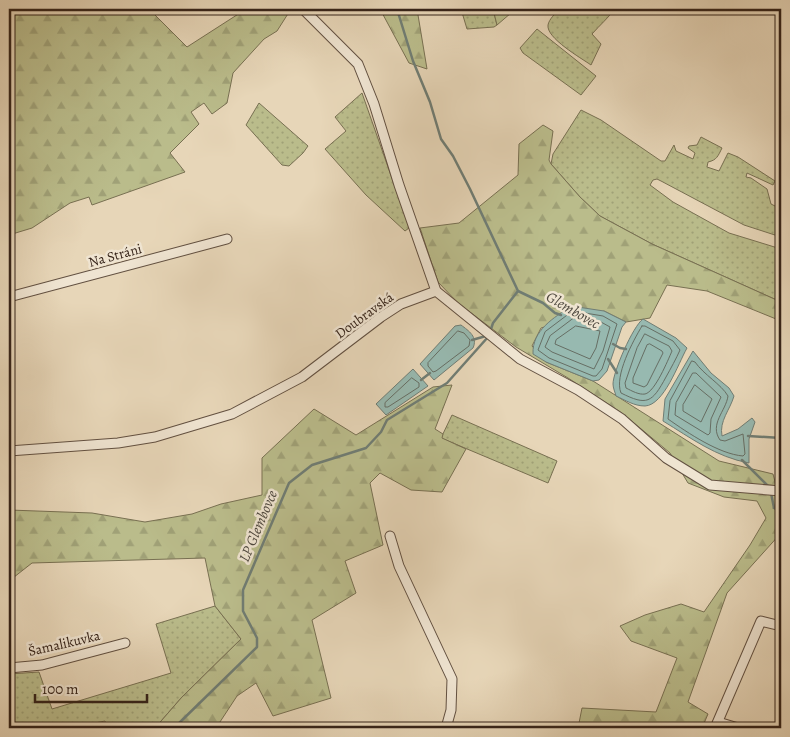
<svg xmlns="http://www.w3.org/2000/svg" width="790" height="737" viewBox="0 0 790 737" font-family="Alegreya,serif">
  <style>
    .grass { fill: url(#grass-dots); stroke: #787052 }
    .forest { fill: url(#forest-firs); stroke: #787052 }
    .water { fill: #97b9b0; stroke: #707d74 }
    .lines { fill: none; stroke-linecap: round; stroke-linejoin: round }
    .shore { stroke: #666e64; stroke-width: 1 }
    .stream { stroke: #707d74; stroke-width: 2.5 }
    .street-casing { stroke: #625041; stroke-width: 11 }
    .street { stroke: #efe4d1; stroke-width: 9 }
    .labels { text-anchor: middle; stroke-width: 5; stroke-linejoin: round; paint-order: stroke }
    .street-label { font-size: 14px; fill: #352319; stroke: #efe4d1 }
    .water-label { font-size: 15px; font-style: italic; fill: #4e483f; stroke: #efe4d1 }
  </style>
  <defs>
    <pattern id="grass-dots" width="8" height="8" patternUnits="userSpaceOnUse" patternTransform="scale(1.25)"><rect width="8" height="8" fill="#babc8b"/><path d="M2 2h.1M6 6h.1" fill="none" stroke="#a0a177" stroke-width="1.8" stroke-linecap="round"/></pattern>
    <pattern id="forest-firs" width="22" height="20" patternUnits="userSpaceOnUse" patternTransform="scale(1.25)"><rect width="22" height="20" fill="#babc8b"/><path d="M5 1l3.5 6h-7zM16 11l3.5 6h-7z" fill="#a0a177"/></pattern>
  </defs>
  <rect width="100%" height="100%" fill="#e7d6b8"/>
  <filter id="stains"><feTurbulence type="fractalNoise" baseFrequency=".004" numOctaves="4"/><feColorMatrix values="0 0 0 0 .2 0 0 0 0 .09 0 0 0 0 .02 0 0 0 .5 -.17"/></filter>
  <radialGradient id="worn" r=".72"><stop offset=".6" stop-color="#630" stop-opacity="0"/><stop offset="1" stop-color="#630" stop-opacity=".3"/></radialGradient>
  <g class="grass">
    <path d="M 461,9 L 493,9 L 497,25 L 494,27 L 467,29 Z"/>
    <path d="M 559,9 L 615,9 C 608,18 600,25 592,34 L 601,44 L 591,65 C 581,58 546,38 548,25 C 549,19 556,13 559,9 Z"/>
    <path d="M 537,29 L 596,76 L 581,95 L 523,53 L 520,48 Z"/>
    <path d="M 362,93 L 408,224 L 409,228 L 405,231 L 366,195 L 325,149 L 346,131 L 335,117 Z"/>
    <path d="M 259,103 L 308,146 L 303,153 L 289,166 L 282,165 L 246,125 Z"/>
    <path d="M 581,110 L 601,120 L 661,161 L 665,161 L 674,145 L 676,151 L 693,159 L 695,153 L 688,148 L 689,146 L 697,145 L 701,137 L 722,148 C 718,156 717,160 708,162 L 707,167 L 719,171 L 728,153 L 738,157 L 775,181 L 773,185 L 747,173 L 746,177 L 751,178 L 767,189 L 771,204 L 781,209 L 781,237 L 744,225 L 661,181 L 657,179 L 653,180 L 650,185 L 673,202 L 729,233 L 781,249 L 781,302 L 652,244 L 600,216 L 580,197 L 551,164 L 553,154 Z"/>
    <path d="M 452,415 L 557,461 L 548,483 L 441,438 Z"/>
    <path d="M 215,606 L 241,639 L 182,697 L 155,728 L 107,728 L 105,721 L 69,728 L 9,728 L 9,674 L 39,672 L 52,709 L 171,673 L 156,624 Z"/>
  </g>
  <g class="forest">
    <path d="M 9,9 L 149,9 L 187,47 L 243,11 L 243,9 L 270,9 L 273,11 L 278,9 L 291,9 L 277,31 L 264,39 L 233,73 L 227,103 L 212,114 L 204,103 L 191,112 L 199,124 L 170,153 L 185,172 L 92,205 L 89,197 L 70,203 L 32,228 L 9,235 Z"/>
    <path d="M 380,9 L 417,9 L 427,69 L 409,63 Z"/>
    <path d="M 493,9 L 511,9 L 511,13 L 497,25 Z"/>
    <path d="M 543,125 L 553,131 L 549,160 L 551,164 L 580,197 L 600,216 L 652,244 L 781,302 L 781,321 L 707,291 L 667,285 L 650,318 L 626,322 L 604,311 L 541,328 L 532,346 L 546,362 L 593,381 L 719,461 L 773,474 L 781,505 L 781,533 L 727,593 L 688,702 L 708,714 L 702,728 L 578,728 L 582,708 L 656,712 L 677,658 L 631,641 L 620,626 L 645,615 L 681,604 L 704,612 L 750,545 L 766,518 L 757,501 L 724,497 L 688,483 L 670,453 L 622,413 L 568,378 L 516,347 L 458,303 L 438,282 L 420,228 L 459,223 L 518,175 L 519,144 Z"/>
    <path d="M 452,385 L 435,429 L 443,434 L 442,438 L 466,449 L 442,492 L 411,490 L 380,473 L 370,483 L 383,545 L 345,561 L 356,593 L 312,620 L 331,698 L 273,716 L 256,683 L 237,696 L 216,728 L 155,728 L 182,697 L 241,639 L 215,606 L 205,558 L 32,563 L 9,581 L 9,510 L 92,513 L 145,522 L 192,514 L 221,504 L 262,495 L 262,458 L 314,409 L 356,435 L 433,387 Z"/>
  </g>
  <g class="water">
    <path d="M 571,306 L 604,311 L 626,322 L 622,327 L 607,371 L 599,380 L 593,381 L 546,362 L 533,354 C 532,330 554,318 571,306 Z"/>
    <path d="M 643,319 L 676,338 L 687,348 C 678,364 664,405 645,406 C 634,406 625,400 616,396 C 615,392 613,388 613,384 C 613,372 633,326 643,319 Z"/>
    <path d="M 461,325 C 469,331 478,337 473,348 L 434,380 L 420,364 L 455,326 Z"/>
    <path d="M 693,351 L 711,373 L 729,388 L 734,396 C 730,410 719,421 722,436 L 738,429 L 752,418 L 755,422 L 749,439 L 749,463 C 716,457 691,438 663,421 L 665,399 Z"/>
    <path d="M 413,369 L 428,386 L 386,415 L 376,404 Z"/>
  </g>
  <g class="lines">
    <g class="shore">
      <path d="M 573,311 L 603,316 L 617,324 L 602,369 L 596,376 L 593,376 L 549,358 L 538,350 L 545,332 Z"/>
      <path d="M 574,318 L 601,322 L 610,327 L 603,351 L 594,369 L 552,352 L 545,347 L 550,336 Z"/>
      <path d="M 576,326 L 600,331 L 596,348 L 590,359 L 555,344 L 556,340 Z"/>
      <path d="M 642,326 L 645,326 L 673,341 L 680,350 C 676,359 671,368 666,377 C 652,403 647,406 621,393 C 614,376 633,341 642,326 Z"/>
      <path d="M 458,331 L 464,333 L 470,340 L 469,346 L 436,371 L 433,372 L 428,366 L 428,363 Z"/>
      <path d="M 645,334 L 669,346 L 672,351 C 668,360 655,392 645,394 C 639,395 632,391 626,388 L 625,383 L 637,348 Z"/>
      <path d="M 650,344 L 662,351 L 663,353 L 647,385 L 644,387 L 633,383 L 633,378 L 647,345 Z"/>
      <path d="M 692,361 L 695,362 C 704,375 721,384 728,396 C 726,411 709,424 720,440 L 725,441 L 743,434 L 745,454 L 743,456 C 719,454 688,433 668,419 L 670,401 Z"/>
      <path d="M 693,373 L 696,373 L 721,397 L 711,419 L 710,433 L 708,435 L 675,415 L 676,403 Z"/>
      <path d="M 412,378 L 419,383 L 419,387 L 388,407 L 385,407 L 385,403 Z"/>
      <path d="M 695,385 L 712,399 L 701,422 L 683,411 L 683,405 Z"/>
    </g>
    <g class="stream">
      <path d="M 397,9 L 413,61 L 430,102 L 441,139 L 453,156 L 470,189 L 518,291 L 543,303 L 555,313 L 561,315"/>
      <path d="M 490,332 L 493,323 L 518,291"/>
      <path d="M 472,340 L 486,336"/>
      <path d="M 613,344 L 620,348 L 626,349"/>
      <path d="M 608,359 L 617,373"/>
      <path d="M 421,380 L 430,373"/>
      <path d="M 748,436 L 781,438"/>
      <path d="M 742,460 L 770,488"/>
      <path d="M 771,493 L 774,508 L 781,512"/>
      <path d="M 174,728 L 257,647 L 257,638 L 243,611 L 243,590 L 289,483 L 312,465 L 366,448 L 381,432 L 387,420 L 447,383 L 488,337"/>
    </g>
    <defs>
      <g id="street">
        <path d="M 303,9 L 358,64 L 374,104 L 399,185 L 436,291"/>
        <path d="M 9,297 L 227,239"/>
        <path d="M 9,451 L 118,443 L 155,437 L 232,414 L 302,377 L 381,317 L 401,304 L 436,291 L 520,359 L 578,390 L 622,419 L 666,458 L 710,485 L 781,491"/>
        <path d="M 390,536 L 399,566 L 452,679 L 451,710 L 446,728"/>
        <path d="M 9,668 L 42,665 L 125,643"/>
        <path d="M 718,722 L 738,728"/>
        <path d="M 715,728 L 761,621 L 781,626"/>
      </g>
    </defs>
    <use href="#street" class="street-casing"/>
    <use href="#street" class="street"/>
  </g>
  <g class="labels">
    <g class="street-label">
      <text transform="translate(115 255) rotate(-15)" y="5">Na Stráni</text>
      <text transform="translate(364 315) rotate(-36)" y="5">Doubravská</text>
      <text transform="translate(64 643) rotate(-13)" y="5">Šamalikuvka</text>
    </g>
    <g class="water-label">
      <text transform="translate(573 310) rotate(30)" y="5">Glembovec</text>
      <text transform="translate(258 526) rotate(-67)" y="5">LP Glembovce</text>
    </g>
  </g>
  <rect width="790" height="737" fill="none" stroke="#e7d6b8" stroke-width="30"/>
  <rect x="10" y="10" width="770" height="717" fill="none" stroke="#352319" stroke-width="2.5"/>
  <rect x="15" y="15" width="760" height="707" fill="none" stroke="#352319"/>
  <path d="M35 694v8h112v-8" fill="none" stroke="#352319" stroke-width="2.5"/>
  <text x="42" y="694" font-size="15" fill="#352319" stroke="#efe4d1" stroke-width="4" paint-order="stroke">100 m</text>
  <rect width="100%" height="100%" filter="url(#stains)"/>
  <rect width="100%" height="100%" fill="url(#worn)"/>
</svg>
